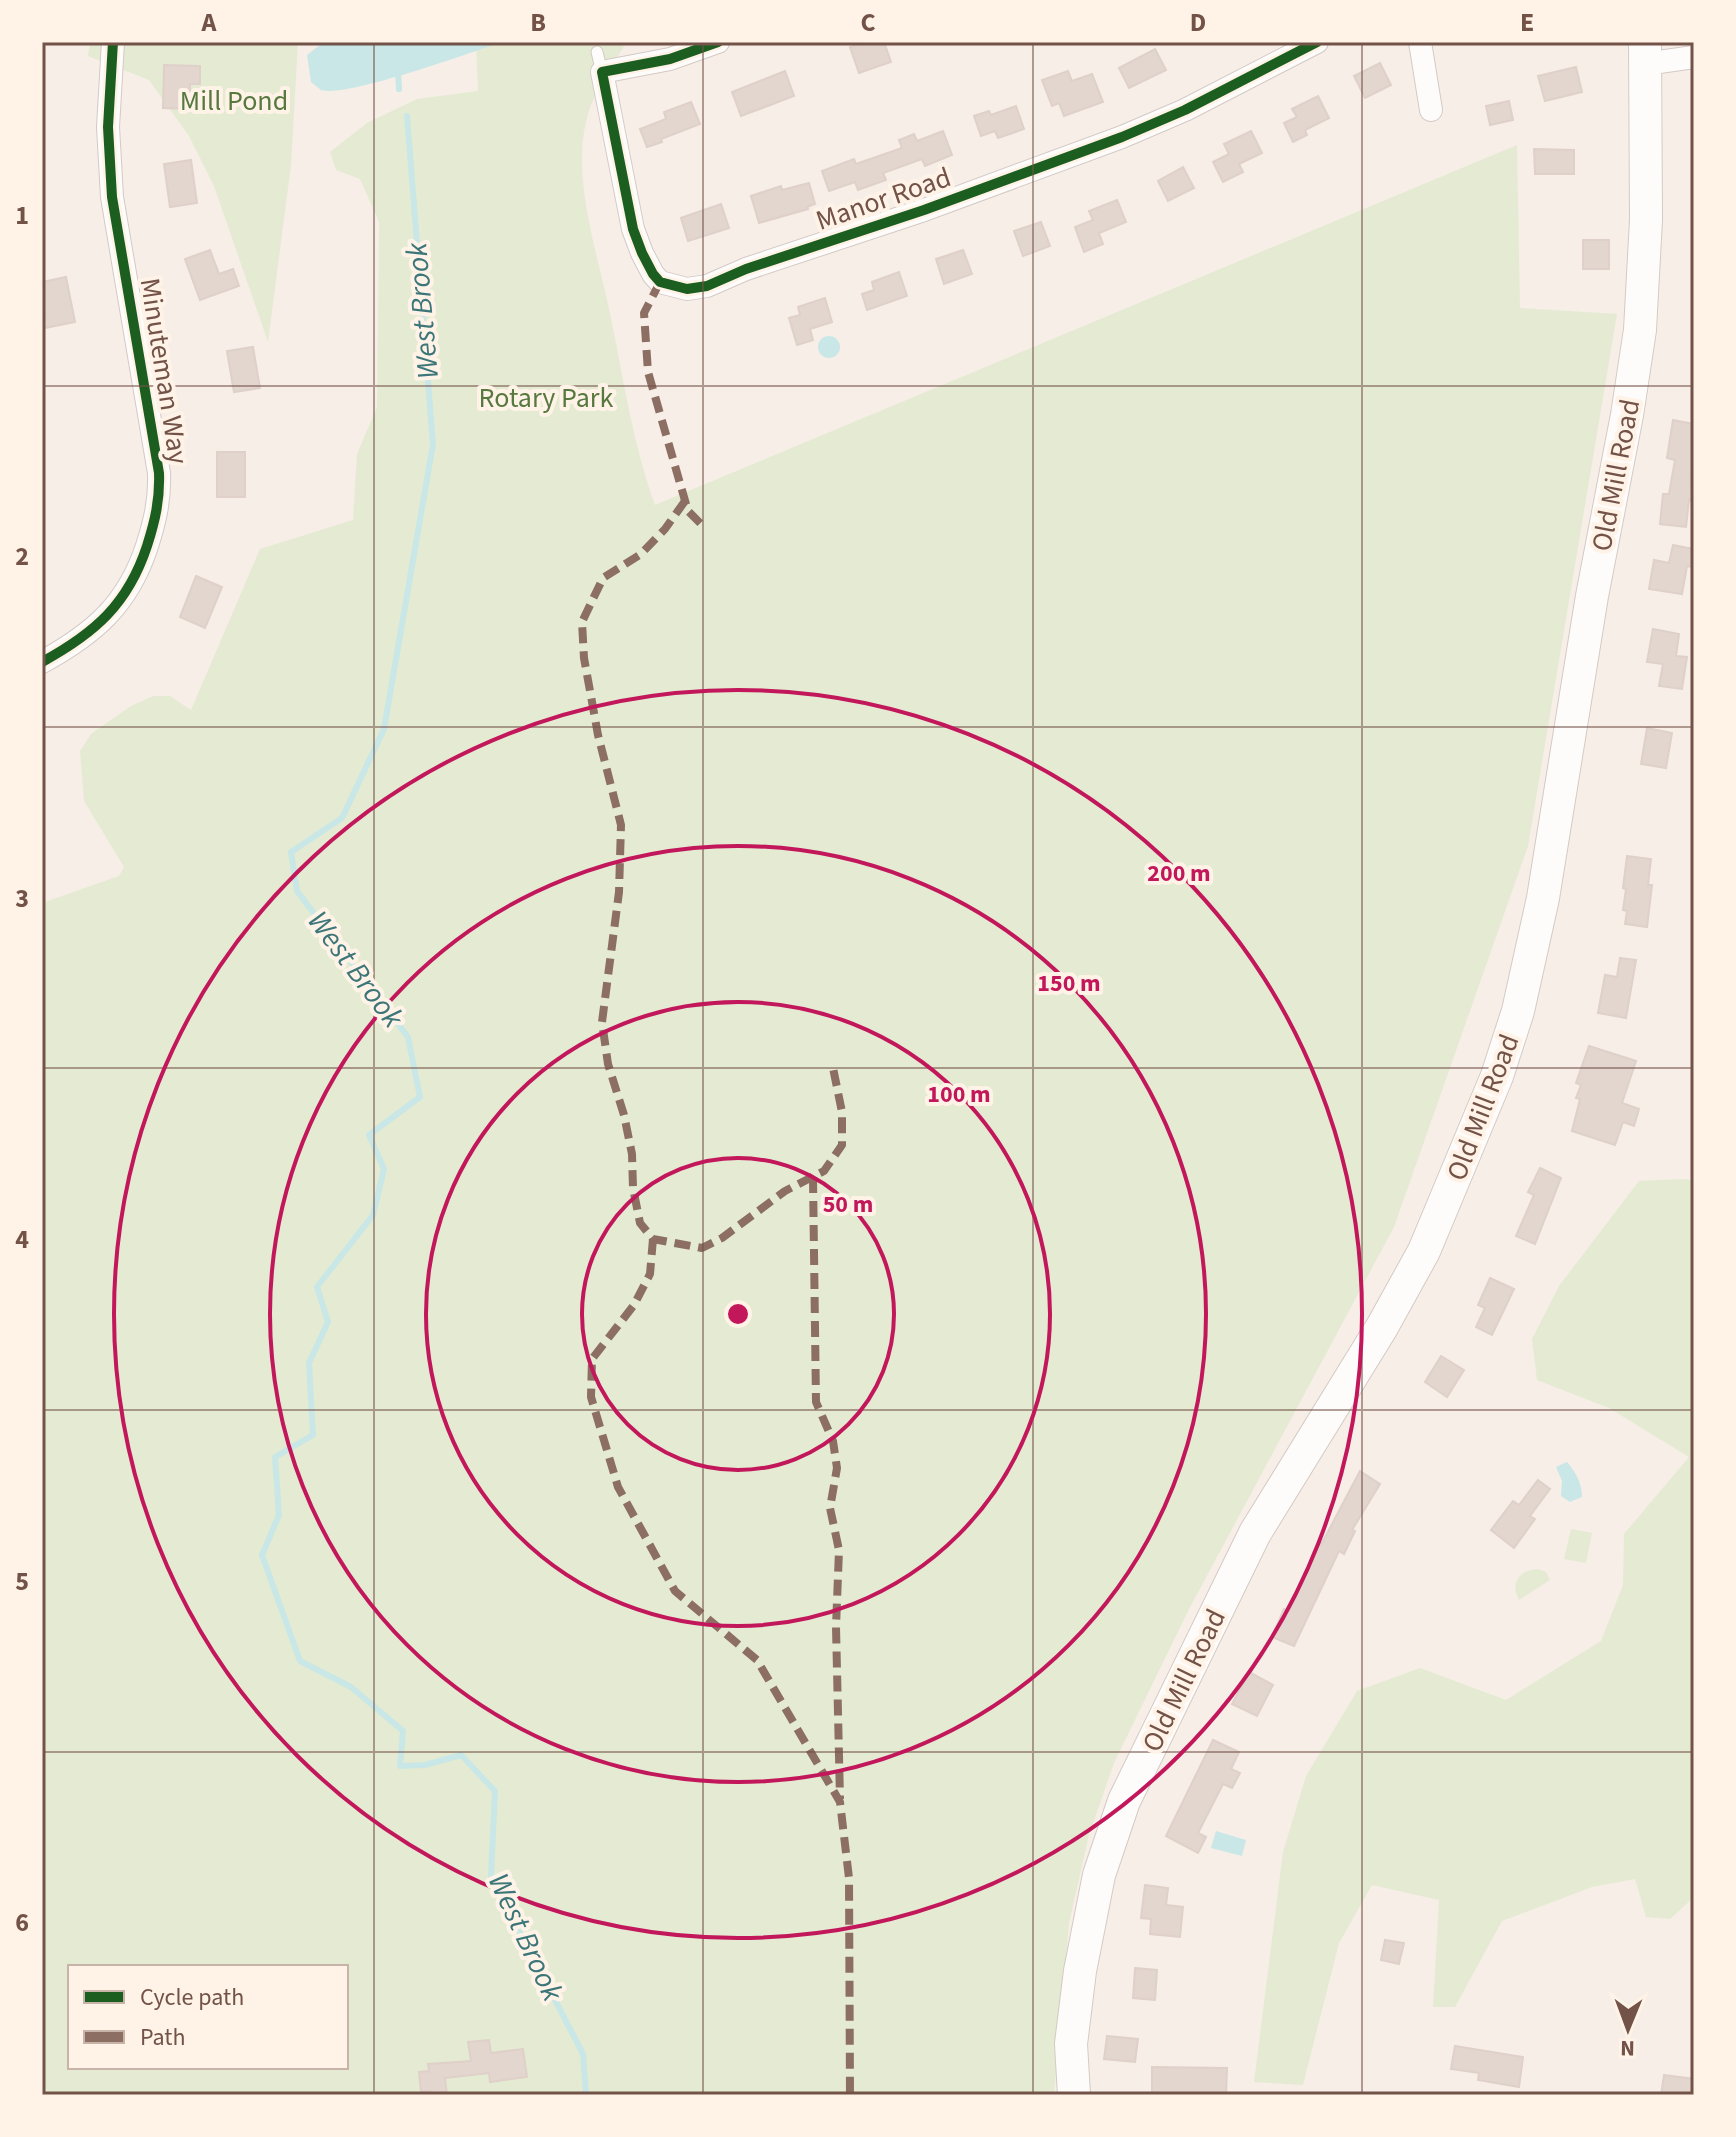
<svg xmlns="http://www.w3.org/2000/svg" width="1736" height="2137" viewBox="0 0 1736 2137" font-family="'Source Sans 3',sans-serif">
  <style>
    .green { fill: #e4ebd2; fill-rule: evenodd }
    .water { fill: #c9e7e6 }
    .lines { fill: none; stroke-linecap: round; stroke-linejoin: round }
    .stream { stroke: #c9e7e6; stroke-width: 6 }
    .building { fill: #e2d6cf; stroke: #dfd0c9; stroke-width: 2 }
    .service-casing { stroke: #d4cac5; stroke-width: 13 }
    .minor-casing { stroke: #d4cac5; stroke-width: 24 }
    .secondary-casing { stroke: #d4cac4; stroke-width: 34 }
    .service { stroke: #fefcfb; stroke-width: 11 }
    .minor { stroke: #fefcfb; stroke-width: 22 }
    .secondary { stroke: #fefcfb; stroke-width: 32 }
    .quiet { stroke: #8d6e63; stroke-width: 8; stroke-dasharray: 16 8; stroke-linecap: butt }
    .cycleway-casing { stroke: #fff3e7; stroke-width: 15 }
    .cycleway { stroke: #1b5e20; stroke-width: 10 }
    .grid { fill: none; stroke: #735248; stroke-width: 2; stroke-opacity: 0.55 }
    .ring { fill: none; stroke: #c2185b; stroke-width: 4 }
    .labels { text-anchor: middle; stroke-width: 8; stroke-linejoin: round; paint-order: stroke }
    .park-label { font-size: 28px; fill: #577940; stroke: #fff3e7 }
    .street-label { font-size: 28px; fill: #735248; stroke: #fff3e7 }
    .water-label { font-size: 30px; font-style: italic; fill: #3c7679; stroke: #fff3e7 }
    .centre { fill: #c2185b; stroke: #fff3e7; stroke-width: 4 }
    .ring-label { font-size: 24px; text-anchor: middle; font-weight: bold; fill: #c2185b; stroke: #fff3e7; stroke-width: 8; stroke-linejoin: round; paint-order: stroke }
    .neatline { fill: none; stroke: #735248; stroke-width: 3 }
    .grid-label { font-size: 26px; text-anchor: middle; font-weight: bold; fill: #735248 }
  </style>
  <rect width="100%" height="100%" fill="#f6eee7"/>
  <g class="green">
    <path d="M 90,42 L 298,42 L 291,165 L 268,342 L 214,186 L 189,136 L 149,80 L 88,56 Z"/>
    <path d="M 476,42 L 626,42 C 613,67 594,90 587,118 C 571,177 597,251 609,309 C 623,375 632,441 655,505 L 1517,145 L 1520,308 L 1617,314 L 1528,846 L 1394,1227 L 1188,1611 L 1114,1763 L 1089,1835 L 1069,1923 L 1054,2095 L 42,2095 L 42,903 L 119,876 L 124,867 L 84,801 L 80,751 L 91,734 L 131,706 L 153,696 L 170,696 L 191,710 L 260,549 L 353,520 L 357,454 L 377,407 L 379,222 L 360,179 L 336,170 L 330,152 L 367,123 L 417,99 L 478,91 ZM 70,1967 L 346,1967 L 346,2067 L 70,2067 Z"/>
    <path d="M 1685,1179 L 1694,1181 L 1694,1897 L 1670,1919 L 1646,1917 L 1635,1879 L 1592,1887 L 1502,1921 L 1455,2007 L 1433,2007 L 1439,1900 L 1372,1885 L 1339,1943 L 1303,2085 L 1254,2082 L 1283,1852 L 1306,1776 L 1357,1691 L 1420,1668 L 1506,1700 L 1601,1641 L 1623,1585 L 1624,1534 L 1689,1457 L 1609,1408 L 1537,1380 L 1532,1339 L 1559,1286 L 1639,1181 Z"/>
    <path d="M 1571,1529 L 1592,1533 L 1586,1563 L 1564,1559 Z"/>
    <path d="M 1538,1569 L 1546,1572 L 1550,1580 L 1519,1600 C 1510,1583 1519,1570 1538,1569 Z"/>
  </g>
  <g class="water">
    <path d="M 324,42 L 502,42 C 472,52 346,98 321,90 C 320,89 312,83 311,82 L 307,55 Z"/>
    <circle cx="829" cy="347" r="11"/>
    <path d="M 1567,1462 C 1576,1473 1582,1483 1582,1497 L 1570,1502 L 1561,1496 L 1562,1481 L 1556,1467 Z"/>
    <path d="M 1216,1831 L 1246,1840 L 1242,1856 L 1211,1848 Z"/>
  </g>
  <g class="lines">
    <g class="stream">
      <path d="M 398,68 L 399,89"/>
      <path d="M 407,116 L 433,444 L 384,729 L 342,818 L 291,852 L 297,891 L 408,1037 L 420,1097 L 369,1135 L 384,1169 L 373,1215 L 317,1287 L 328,1322 L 309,1363 L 313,1435 L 275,1457 L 279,1515 L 262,1555 L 300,1661 L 351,1687 L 403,1731 L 400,1766 L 425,1765 L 461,1755 L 495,1791 L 491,1876 L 583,2054 L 586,2095"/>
    </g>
  </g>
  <g class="building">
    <path d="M 864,42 L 884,42 L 891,62 L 859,73 L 850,47 Z"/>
    <path d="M 1155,49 L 1166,70 L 1129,88 L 1119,68 Z"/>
    <path d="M 1380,63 L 1391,85 L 1365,98 L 1354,76 Z"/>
    <path d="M 164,65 L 200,66 L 200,84 L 190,84 L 190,109 L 163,108 Z"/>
    <path d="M 1576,67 L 1582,92 L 1545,101 L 1538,76 Z"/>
    <path d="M 785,71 L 794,96 L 741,116 L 732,92 Z"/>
    <path d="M 1068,71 L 1072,81 L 1092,74 L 1103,102 L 1064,116 L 1059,103 L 1052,106 L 1042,80 Z"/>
    <path d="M 1318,96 L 1329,118 L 1305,130 L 1307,135 L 1293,142 L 1284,123 L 1297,117 L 1292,109 Z"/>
    <path d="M 1509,101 L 1513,120 L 1490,125 L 1486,106 Z"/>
    <path d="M 691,102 L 700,124 L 661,139 L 662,142 L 647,147 L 640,129 L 666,119 L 664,112 Z"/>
    <path d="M 1016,106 L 1024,129 L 998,138 L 995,131 L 981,136 L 974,116 L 989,111 L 991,115 Z"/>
    <path d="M 943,131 L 952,155 L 925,166 L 922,159 L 883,173 L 886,180 L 858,190 L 855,182 L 829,191 L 822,171 L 854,159 L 856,164 L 902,148 L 899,140 L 914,134 L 917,141 Z"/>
    <path d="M 1251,131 L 1262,153 L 1239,164 L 1243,172 L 1223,182 L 1213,162 L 1229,154 L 1224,144 Z"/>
    <path d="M 1534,149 L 1574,150 L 1574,174 L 1535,174 Z"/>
    <path d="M 191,160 L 197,203 L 170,207 L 164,164 Z"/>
    <path d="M 1183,167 L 1194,188 L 1168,201 L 1158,181 Z"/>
    <path d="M 809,183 L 815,204 L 807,207 L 808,209 L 759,223 L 751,196 L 781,186 L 782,190 Z"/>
    <path d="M 1117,200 L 1126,222 L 1099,233 L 1103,244 L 1084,252 L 1075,227 L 1093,220 L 1089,211 Z"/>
    <path d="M 721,204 L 729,228 L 688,241 L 681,218 Z"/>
    <path d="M 1041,222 L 1050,246 L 1023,256 L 1014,231 Z"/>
    <rect x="1583" y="240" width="26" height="29"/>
    <path d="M 210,250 L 219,274 L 233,269 L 239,286 L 200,300 L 185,259 Z"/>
    <path d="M 963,250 L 972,274 L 944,284 L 936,259 Z"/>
    <path d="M 899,272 L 907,296 L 867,310 L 862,294 L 874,290 L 872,282 Z"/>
    <path d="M 66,277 L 75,322 L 45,328 L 42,282 Z"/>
    <path d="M 825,298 L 832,322 L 810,329 L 813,340 L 797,345 L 789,318 L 800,315 L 798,307 Z"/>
    <path d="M 253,347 L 260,388 L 234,392 L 227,351 Z"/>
    <path d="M 1673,420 L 1694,424 L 1691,484 L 1694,484 L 1694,501 L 1689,500 L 1686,527 L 1660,524 L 1663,494 L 1669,494 L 1675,460 L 1667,458 Z"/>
    <rect x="217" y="452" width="28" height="45"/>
    <path d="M 1673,545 L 1694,549 L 1692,567 L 1687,566 L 1682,594 L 1649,589 L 1654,560 L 1669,563 Z"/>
    <path d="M 196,576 L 222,587 L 205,628 L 180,617 Z"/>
    <path d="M 1653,629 L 1679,634 L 1676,656 L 1687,657 L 1682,689 L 1659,686 L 1663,664 L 1647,662 Z"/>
    <path d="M 1647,728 L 1672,733 L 1666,768 L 1641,764 Z"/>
    <path d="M 1627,856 L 1651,859 L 1648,885 L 1652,885 L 1647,927 L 1625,924 L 1627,911 L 1623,910 L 1626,889 L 1623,888 Z"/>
    <path d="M 1620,958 L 1636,960 L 1626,1018 L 1598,1013 L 1605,975 L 1617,977 Z"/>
    <path d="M 1589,1046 L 1636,1061 L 1622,1103 L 1639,1109 L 1634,1126 L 1623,1122 L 1615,1145 L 1572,1131 L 1580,1099 L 1576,1098 L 1581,1085 L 1576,1083 Z"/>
    <path d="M 1540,1168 L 1561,1178 L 1535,1244 L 1516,1236 L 1534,1195 L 1528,1192 Z"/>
    <path d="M 1490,1278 L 1514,1289 L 1492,1335 L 1476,1327 L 1485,1308 L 1478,1305 Z"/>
    <path d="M 1441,1356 L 1464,1370 L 1447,1397 L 1425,1382 Z"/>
    <path d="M 1360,1471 L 1380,1484 L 1352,1530 L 1355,1531 L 1344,1554 L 1339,1551 L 1294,1646 L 1272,1637 L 1284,1609 L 1289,1611 L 1319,1541 L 1322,1543 Z"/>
    <path d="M 1538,1480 L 1550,1489 L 1530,1516 L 1535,1519 L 1514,1548 L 1491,1530 L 1513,1501 L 1519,1505 Z"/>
    <path d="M 1249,1672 L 1273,1685 L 1257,1716 L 1232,1704 Z"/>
    <path d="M 1213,1740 L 1239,1752 L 1231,1769 L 1240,1773 L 1232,1788 L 1223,1784 L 1198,1833 L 1206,1837 L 1198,1853 L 1166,1836 Z"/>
    <path d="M 1145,1885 L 1168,1888 L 1166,1905 L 1183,1907 L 1180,1937 L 1150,1934 L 1151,1919 L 1141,1918 Z"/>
    <path d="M 1385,1940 L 1404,1943 L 1399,1964 L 1381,1960 Z"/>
    <path d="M 1135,1968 L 1157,1970 L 1155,2000 L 1133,1998 Z"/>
    <path d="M 1107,2036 L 1138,2039 L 1135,2062 L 1104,2059 Z"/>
    <path d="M 489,2040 L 491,2053 L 523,2049 L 527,2077 L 490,2082 L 489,2073 L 445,2078 L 447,2095 L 431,2095 L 431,2091 L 421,2092 L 419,2072 L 429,2071 L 428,2064 L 471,2061 L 468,2042 Z"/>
    <path d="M 1455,2046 L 1523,2057 L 1519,2087 L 1478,2080 L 1479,2073 L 1451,2069 Z"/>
    <path d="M 1152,2067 L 1227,2068 L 1226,2095 L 1152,2095 Z"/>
    <path d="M 1664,2075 L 1694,2079 L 1694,2095 L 1661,2095 Z"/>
  </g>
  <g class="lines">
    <defs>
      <path id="service" d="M 597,52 L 602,72"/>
      <g id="minor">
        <path d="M 718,42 L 670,59 L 602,72 L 633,229 L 642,253 L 653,274 L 660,282 L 687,289 L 707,286 L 746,269 L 924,210 L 1122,137 L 1185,110 L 1317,42"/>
        <path d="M 1420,42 L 1431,110"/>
        <path d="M 1645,64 L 1694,57"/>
        <path d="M 42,662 C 95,633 128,604 147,546 C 155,521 160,500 159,473 L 112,197 L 108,127 L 113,42"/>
      </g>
      <path id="secondary" d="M 1074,2095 L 1071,2044 L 1080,1971 L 1099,1875 L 1124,1801 L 1255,1533 L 1382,1327 L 1424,1251 L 1497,1076 L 1518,1011 L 1543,898 L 1592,596 L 1627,415 L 1640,330 L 1646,220 L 1645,42"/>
    </defs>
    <use href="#service" class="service-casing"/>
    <use href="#minor" class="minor-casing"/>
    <use href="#secondary" class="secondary-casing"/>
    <use href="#service" class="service"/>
    <use href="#minor" class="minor"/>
    <use href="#secondary" class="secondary"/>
    <g class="quiet">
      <path d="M 660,282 L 644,313 L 648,372 L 688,511 L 704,527"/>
      <path d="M 685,501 L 665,529 L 641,554 L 603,578 L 582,622 L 584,658 L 598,735 L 621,825 L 619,892 L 602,1022 L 608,1064 L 624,1115 L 632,1154 L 633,1188 L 640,1223 L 653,1239 L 702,1248 L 722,1238 L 785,1191 L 824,1171 L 842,1145 L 842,1112 L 832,1063"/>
      <path d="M 813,1177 L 816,1402 L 833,1441 L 837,1468 L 830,1508 L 839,1550 L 836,1627 L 840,1799"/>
      <path d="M 653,1239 L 650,1274 L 634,1305 L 592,1359 L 591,1397 L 618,1487 L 675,1591 L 757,1660 L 840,1802 L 849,1878 L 850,2095"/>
    </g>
    <defs>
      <g id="cycleway">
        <path d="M 718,42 L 670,59 L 602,72 L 633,229 L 642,253 L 653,274 L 660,282 L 687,289 L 707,286 L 746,269 L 924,210 L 1122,137 L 1185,110 L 1317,42"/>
        <path d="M 42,662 C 95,633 128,604 147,546 C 155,521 160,500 159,473 L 112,197 L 108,127 L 113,42"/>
      </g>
    </defs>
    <use href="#cycleway" class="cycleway-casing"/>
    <use href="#cycleway" class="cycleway"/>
  </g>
  <path class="grid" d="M 374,42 L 374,2095M 703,42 L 703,2095M 1033,42 L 1033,2095M 1362,42 L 1362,2095M 42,386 L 1694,386M 42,727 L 1694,727M 42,1068 L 1694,1068M 42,1410 L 1694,1410M 42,1752 L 1694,1752"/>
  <g class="ring">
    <circle cx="738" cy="1314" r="156"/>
    <circle cx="738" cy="1314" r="312"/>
    <circle cx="738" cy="1314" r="468"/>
    <circle cx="738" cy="1314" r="624"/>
  </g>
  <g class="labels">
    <g class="park-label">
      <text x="234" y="110">Mill Pond</text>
      <text x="546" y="407">Rotary Park</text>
    </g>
    <g class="street-label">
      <text transform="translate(883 198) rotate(-19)" y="10">Manor Road</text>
      <text transform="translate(165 371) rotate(81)" y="10">Minuteman Way</text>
      <text transform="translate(1615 475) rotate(-79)" y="10">Old Mill Road</text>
      <text transform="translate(1482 1107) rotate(-69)" y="10">Old Mill Road</text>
      <text transform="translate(1183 1680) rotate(-64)" y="10">Old Mill Road</text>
    </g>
    <g class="water-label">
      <text transform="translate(422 311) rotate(-95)" y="10">West Brook</text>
      <text transform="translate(356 969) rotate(53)" y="10">West Brook</text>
      <text transform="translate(526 1937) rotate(65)" y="10">West Brook</text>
    </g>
  </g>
  <circle cx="738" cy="1314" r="12" class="centre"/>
  <g class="ring-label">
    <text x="1179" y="881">200 m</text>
    <text x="1069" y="991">150 m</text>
    <text x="959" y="1102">100 m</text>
    <text x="848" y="1212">50 m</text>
  </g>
  <rect width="1736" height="2137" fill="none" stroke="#fff3e7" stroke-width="88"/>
  <rect x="68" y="1965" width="280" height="104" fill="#fff3e7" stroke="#c7b3a7" stroke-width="2"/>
  <rect x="84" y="1991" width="40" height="12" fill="#1b5e20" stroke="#c7b3a7" stroke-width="2"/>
  <text x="140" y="2005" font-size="24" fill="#735248">Cycle path</text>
  <rect x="84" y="2031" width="40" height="12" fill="#8d6e63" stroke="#c7b3a7" stroke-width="2"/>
  <text x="140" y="2045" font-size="24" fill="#735248">Path</text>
  <g transform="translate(1628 2029) rotate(181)" stroke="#fff3e7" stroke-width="6" paint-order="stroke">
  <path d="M0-6L14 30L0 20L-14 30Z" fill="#735248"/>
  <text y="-12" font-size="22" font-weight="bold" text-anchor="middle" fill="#735248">N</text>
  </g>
  <rect x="44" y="44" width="1648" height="2049" class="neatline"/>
  <g class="grid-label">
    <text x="209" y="31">A</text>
    <text x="538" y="31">B</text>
    <text x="868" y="31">C</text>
    <text x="1198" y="31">D</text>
    <text x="1527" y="31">E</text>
    <text x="22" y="224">1</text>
    <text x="22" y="565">2</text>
    <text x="22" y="907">3</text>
    <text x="22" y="1248">4</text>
    <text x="22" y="1590">5</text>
    <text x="22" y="1931">6</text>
  </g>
</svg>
